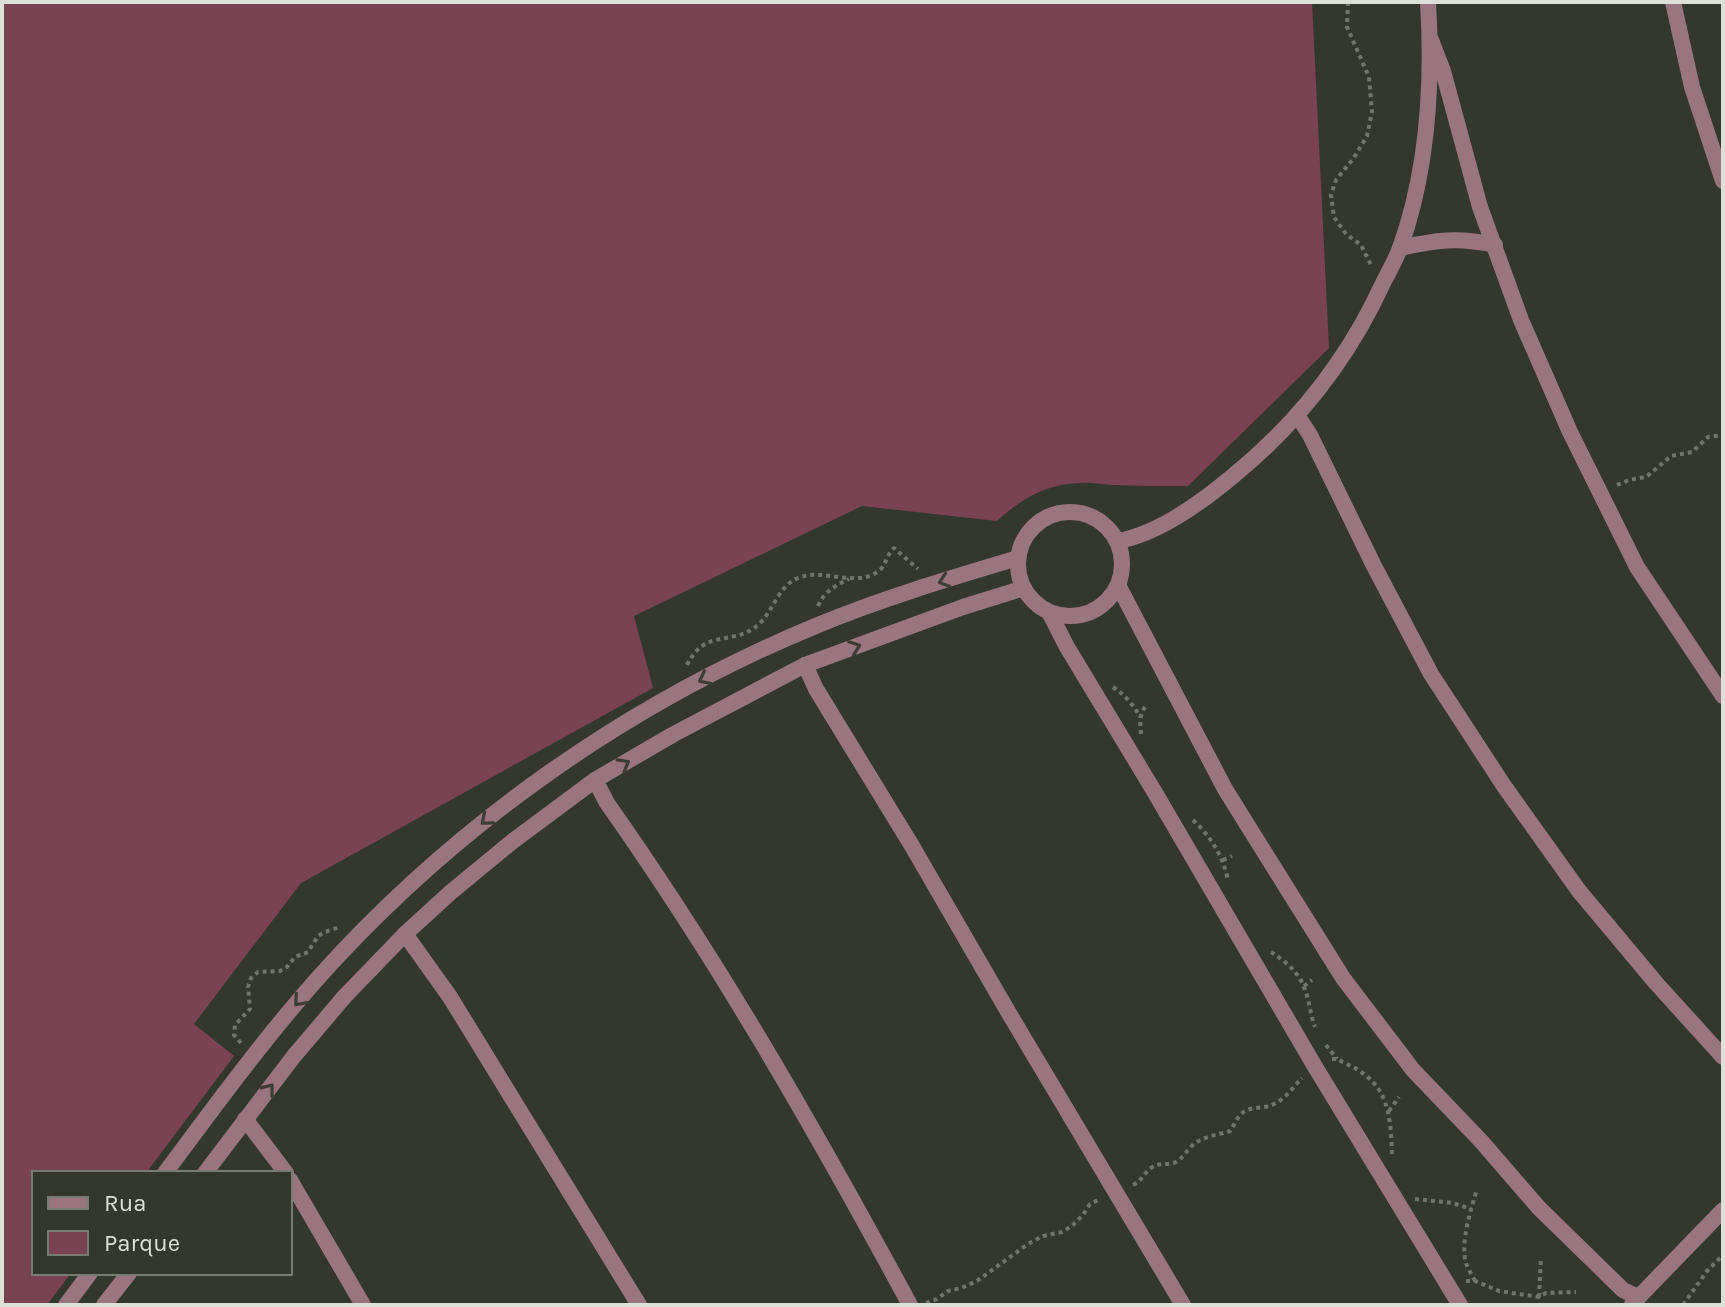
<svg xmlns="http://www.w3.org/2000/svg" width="1725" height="1307" viewBox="0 0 1725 1307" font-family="Karla,sans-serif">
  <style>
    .green { fill: #7a4354 }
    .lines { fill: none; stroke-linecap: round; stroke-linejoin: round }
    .path { stroke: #71746b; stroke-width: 4; stroke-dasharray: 4 4; stroke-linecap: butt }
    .street { stroke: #99767f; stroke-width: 16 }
    .oneway { stroke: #3e3d35 }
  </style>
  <rect width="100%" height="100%" fill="#34372d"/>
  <path class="green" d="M 2,2 L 1312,2 L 1329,348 L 1188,486 C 1163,486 1138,486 1113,485 C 1102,485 1092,482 1081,483 C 1049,483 1020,499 997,521 L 862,506 L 634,616 L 653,688 L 301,883 L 194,1024 L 234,1056 L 146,1173 L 34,1173 L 34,1273 L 71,1273 L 47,1305 L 2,1305 Z"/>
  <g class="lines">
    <g class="path">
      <path d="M 1348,2 L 1347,27 L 1369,77 L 1372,112 L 1367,136 L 1353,159 L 1336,180 L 1331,195 L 1334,217 L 1346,234 L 1361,245 L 1371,265"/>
      <path d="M 1617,485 L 1629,480 L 1646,477 L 1671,456 L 1692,452 L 1708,437 L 1723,435"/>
      <path d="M 818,606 C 824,592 836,585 849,579"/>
      <path d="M 687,665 C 706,627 732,647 758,625 C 774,611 777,587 798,578 C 824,567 858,590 881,569 C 887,562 887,554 894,548 L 918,569"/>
      <path d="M 1113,687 C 1125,695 1133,704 1140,717"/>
      <path d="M 1141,734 C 1140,723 1139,713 1147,705"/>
      <path d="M 1193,820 C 1211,837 1223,856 1228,880"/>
      <path d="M 1223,860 L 1232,856"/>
      <path d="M 1271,952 C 1285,961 1300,973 1305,990 C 1310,1002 1310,1015 1315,1027"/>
      <path d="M 1304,986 L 1312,980"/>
      <path d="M 241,1043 L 234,1035 L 235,1025 L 250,1009 L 248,987 L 251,978 L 258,972 L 280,971 L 287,967 L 295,957 L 308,952 L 318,936 L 325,932 L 340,927"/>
      <path d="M 1326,1045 L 1337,1059"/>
      <path d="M 1332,1059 L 1337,1059 C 1346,1064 1357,1068 1365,1075 C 1391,1094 1391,1127 1392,1157"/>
      <path d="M 1389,1111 L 1399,1097"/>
      <path d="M 1133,1185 C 1142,1181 1144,1173 1151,1168 C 1158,1162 1167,1166 1176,1162 C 1183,1158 1187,1150 1194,1144 C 1204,1136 1218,1135 1230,1131 C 1234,1126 1236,1119 1241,1114 C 1249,1106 1262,1109 1272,1105 C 1285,1100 1293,1087 1302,1078"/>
      <path d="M 1415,1199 L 1453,1203 L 1471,1209"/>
      <path d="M 1466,1281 L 1475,1281 L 1499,1291 L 1539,1297 L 1546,1293 L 1576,1292"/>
      <path d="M 1475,1281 C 1472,1275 1468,1269 1466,1263 C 1460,1243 1471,1209 1477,1189"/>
      <path d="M 1539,1297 L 1541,1257"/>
      <path d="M 926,1303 L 937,1299 L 948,1291 L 961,1288 L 977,1281 L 1028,1244 L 1043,1236 L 1062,1232 L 1072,1226 L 1083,1215 L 1090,1204 L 1100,1199"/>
      <path d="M 1683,1305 L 1707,1271 L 1723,1255"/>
    </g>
    <g class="street">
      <path d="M 1673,2 L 1692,87 L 1723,181"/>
      <path d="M 1431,40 L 1443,71 L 1480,207 L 1521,320 L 1570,432 L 1637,567 L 1723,696"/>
      <path d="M 1400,248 C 1436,240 1458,237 1495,245"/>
      <path d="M 1297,415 L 1310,435 L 1374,566 L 1431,674 L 1504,786 L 1579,891 L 1656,983 L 1723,1057"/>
      <circle cx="1070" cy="564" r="52"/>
      <path d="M 1118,541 C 1158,534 1202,502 1233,476 C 1298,423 1349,358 1384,281 C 1390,270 1396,259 1400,248 C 1428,170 1433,84 1428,2"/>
      <path d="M 1118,585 L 1225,789 L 1343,978 L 1413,1070 L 1481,1141 L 1539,1208 L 1623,1290 L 1638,1297"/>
      <path d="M 1049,612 L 1067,647 L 1154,791 L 1314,1065 L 1460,1305"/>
      <path d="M 805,665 L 816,689 L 912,846 L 1010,1015 L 1183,1305"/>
      <path d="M 595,780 L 607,803 C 720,963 817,1133 910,1305"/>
      <path d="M 405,934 L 450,997 L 639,1305"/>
      <path d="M 245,1119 L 286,1173"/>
      <path d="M 165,1173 C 214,1107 263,1040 318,978 C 455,825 628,703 818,625 C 883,598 951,578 1018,558"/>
      <path d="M 205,1173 L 294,1056 L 345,996 L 405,934 L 451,892 L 513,841 L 595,780 L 674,734 L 805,665 L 963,607 L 1024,588"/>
      <path d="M 290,1180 L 363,1305"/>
      <path d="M 1632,1304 L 1723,1210"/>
      <path d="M 66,1305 L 90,1273"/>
      <path d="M 104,1305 L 129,1273"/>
    </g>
  </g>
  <defs><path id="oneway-chevron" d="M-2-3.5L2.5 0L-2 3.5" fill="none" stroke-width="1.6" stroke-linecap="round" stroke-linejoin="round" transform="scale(2)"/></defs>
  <g class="oneway">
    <use href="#oneway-chevron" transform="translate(944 581) rotate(162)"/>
    <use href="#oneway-chevron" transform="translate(855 647) rotate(-20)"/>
    <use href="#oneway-chevron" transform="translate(704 679) rotate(153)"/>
    <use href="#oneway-chevron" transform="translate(624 764) rotate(-30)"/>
    <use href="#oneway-chevron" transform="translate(486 820) rotate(140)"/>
    <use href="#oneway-chevron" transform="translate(299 1001) rotate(131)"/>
    <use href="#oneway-chevron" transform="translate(269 1089) rotate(-52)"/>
  </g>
  <rect width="1725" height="1307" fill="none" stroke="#dde0d9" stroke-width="8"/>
  <rect x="32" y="1171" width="260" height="104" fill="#34372d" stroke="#787b72" stroke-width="2"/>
  <rect x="48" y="1197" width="40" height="12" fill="#99767f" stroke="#787b72" stroke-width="2"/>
  <text x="104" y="1211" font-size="24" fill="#dde0d9">Rua</text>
  <rect x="48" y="1231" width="40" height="24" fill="#7a4354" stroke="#787b72" stroke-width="2"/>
  <text x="104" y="1251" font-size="24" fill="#dde0d9">Parque</text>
</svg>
